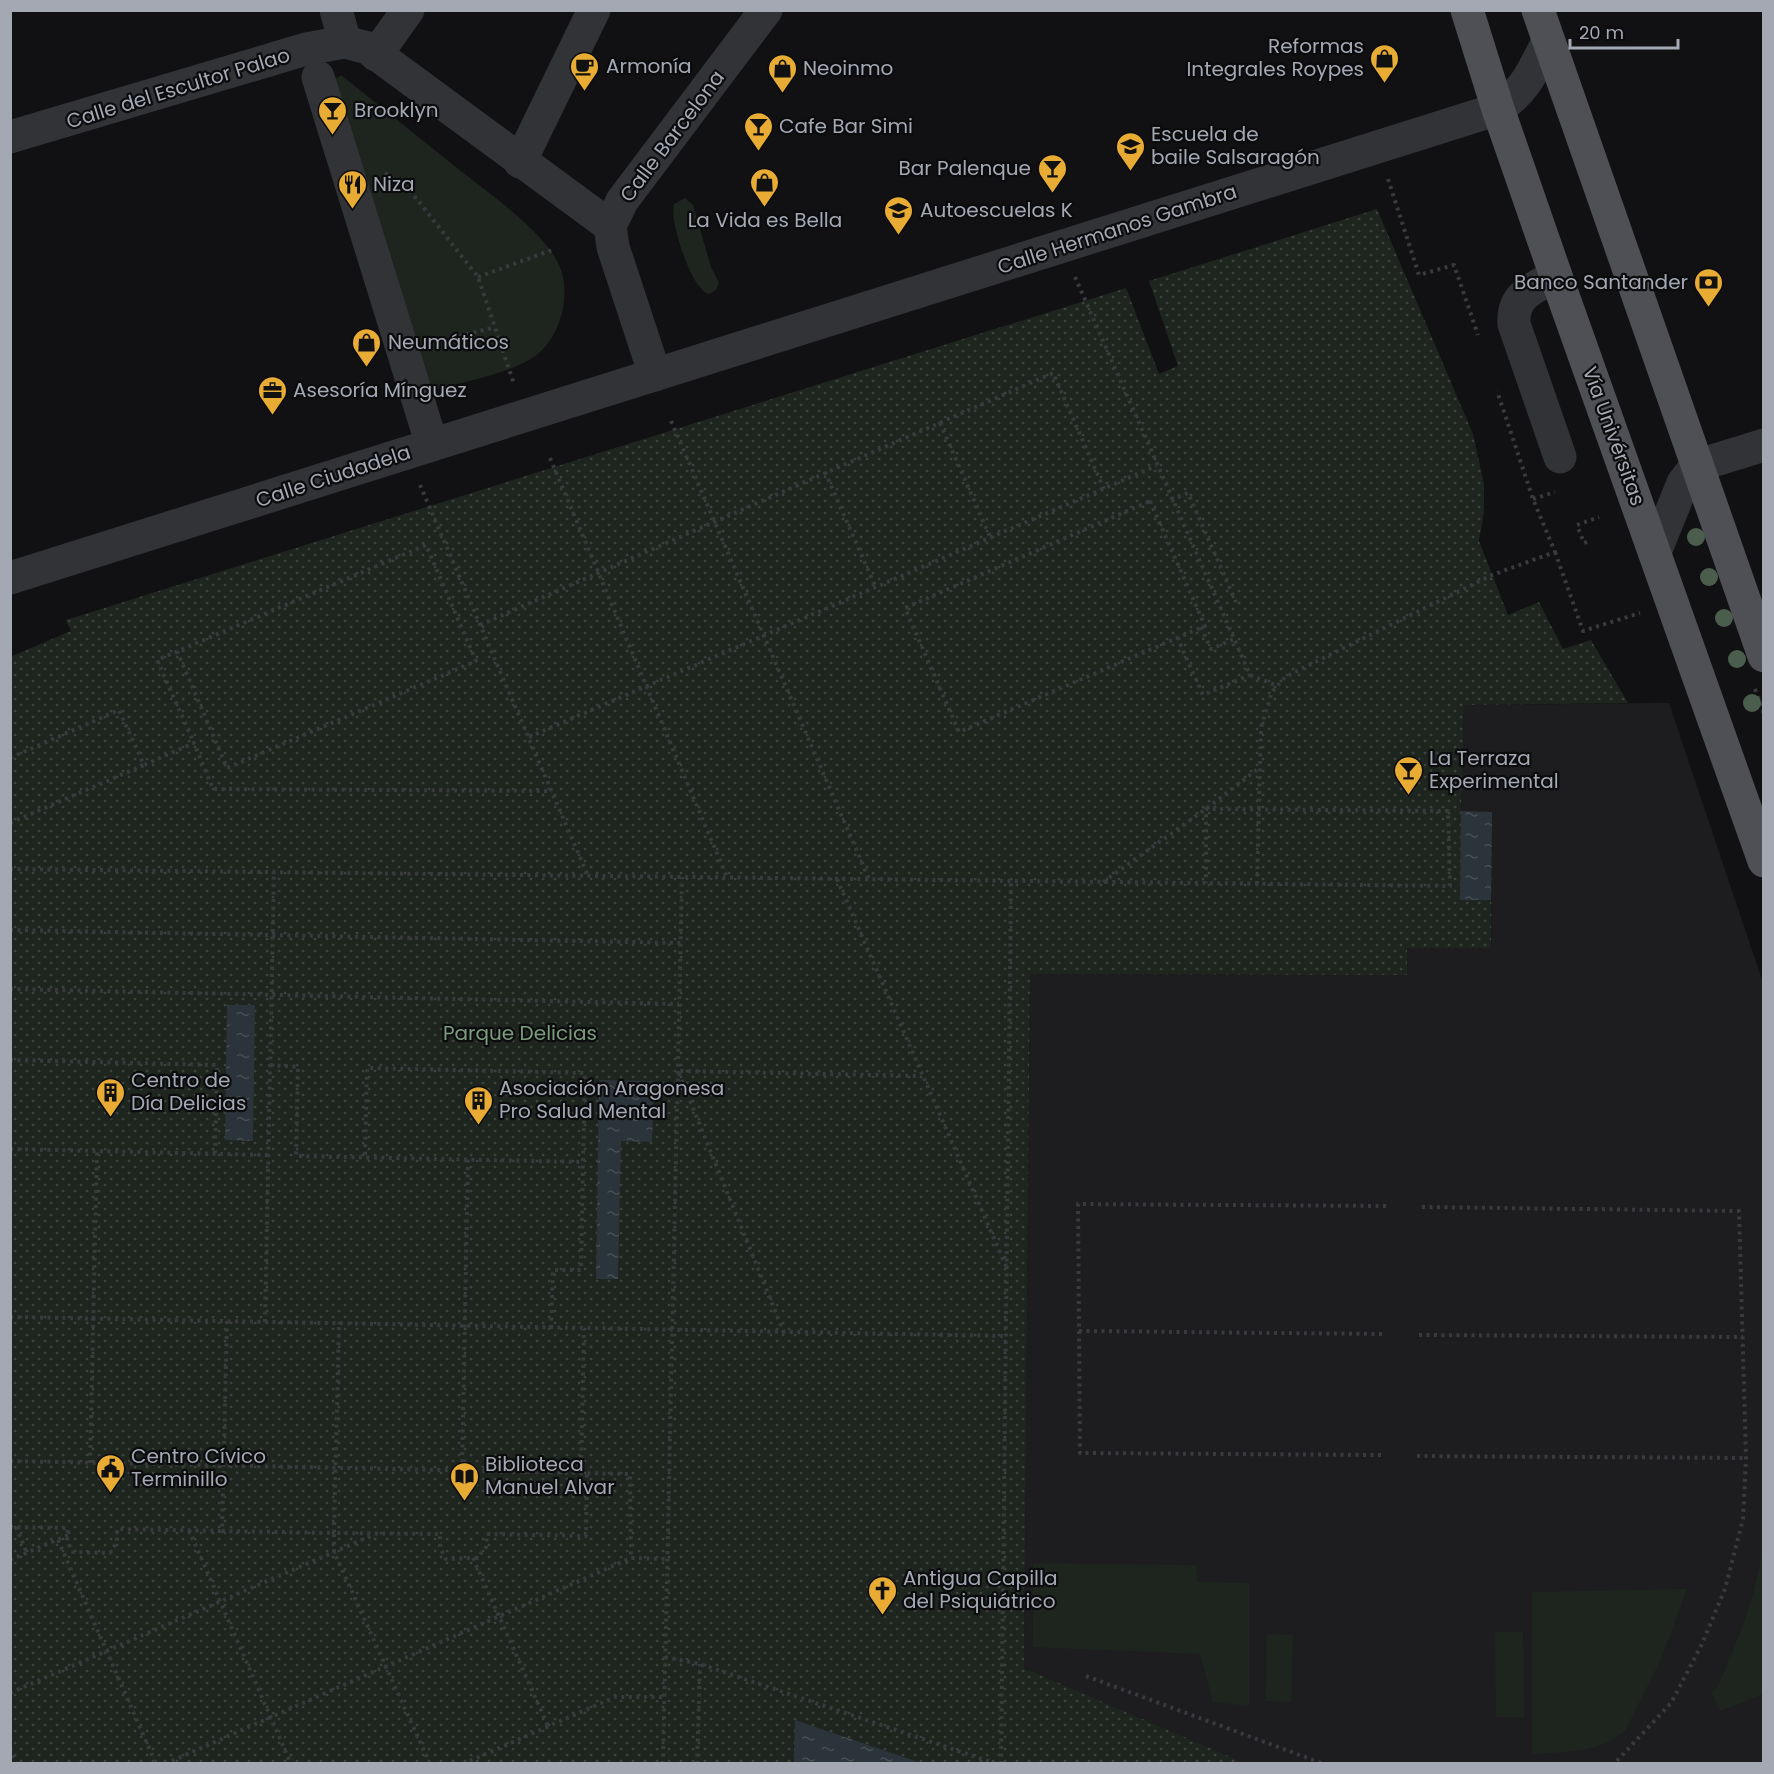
<svg xmlns="http://www.w3.org/2000/svg" width="1774" height="1774" viewBox="0 0 1774 1774" font-family="Poppins,sans-serif">
  <style>
    .built { fill: #1d1d20 }
    .green { fill: #1e251f }
    .park { fill: url(#park-dots) }
    .water { fill: url(#water-ripples) }
    .lines { fill: none; stroke-linecap: round; stroke-linejoin: round }
    .path { stroke: #383a3e; stroke-width: 4; stroke-dasharray: 3 4.5; stroke-linecap: butt }
    .minor { stroke: #323337; stroke-width: 33 }
    .major { stroke: #4f5056; stroke-width: 33 }
    .tree { fill: #4b5e4d }
    .labels { text-anchor: middle; stroke-width: 4.5; stroke-linejoin: round; paint-order: stroke }
    .poi-label { font-size: 20px; fill: #a3a8b3; stroke: #0c0c0e; text-anchor: start }
    .street-label { font-size: 20px; fill: #a3a8b3; stroke: #0c0c0e }
    .park-label { font-size: 20px; fill: #7b9d7d; stroke: #0c0c0e }
  </style>
  <defs>
    <pattern id="park-dots" width="8" height="8" patternUnits="userSpaceOnUse" patternTransform="scale(1.5)"><rect width="8" height="8" fill="#1e251f"/><path d="M2 2h.1M6 6h.1" fill="none" stroke="#3c423d" stroke-width="1.8" stroke-linecap="round"/></pattern>
    <pattern id="water-ripples" width="26" height="14" patternUnits="userSpaceOnUse" patternTransform="scale(1.5)"><rect width="26" height="14" fill="#2b343a"/><path d="M2 4q2-2 4 0t4 0M15 11q2-2 4 0t4 0" fill="none" stroke="#474f54"/></pattern>
  </defs>
  <rect width="100%" height="100%" fill="#111113"/>
  <path class="built" d="M 1669,703 L 1763,983 L 1763,1763 L 1245,1763 L 1024,1668 L 1030,974 L 1406,975 L 1407,948 L 1491,948 L 1492,812 L 1461,811 L 1464,705 Z"/>
  <g class="green">
    <path d="M 341,75 C 383,108 424,142 466,175 C 494,197 542,231 558,263 C 573,292 561,338 534,357 C 510,374 447,386 417,394 L 322,87 Z"/>
    <path d="M 685,198 L 693,205 L 711,267 L 719,283 L 716,290 L 709,294 C 692,291 669,221 674,204 Z"/>
    <path d="M 1763,1538 L 1763,1694 L 1720,1711 L 1712,1693 L 1718,1686 C 1739,1638 1759,1591 1763,1538 Z"/>
    <path d="M 1033,1563 L 1196,1565 L 1197,1582 L 1249,1583 L 1249,1706 L 1213,1702 L 1200,1654 L 1033,1647 Z"/>
    <path d="M 1687,1589 L 1662,1657 L 1626,1729 C 1606,1753 1561,1752 1532,1754 L 1532,1592 Z"/>
    <path d="M 1495,1632 L 1523,1632 L 1524,1717 L 1496,1717 Z"/>
    <path d="M 1267,1634 L 1293,1635 L 1291,1702 L 1266,1701 Z"/>
  </g>
  <path class="park" d="M 1377,209 L 1473,434 L 1484,484 L 1484,511 L 1479,541 L 1508,615 L 1539,602 L 1563,649 L 1591,640 L 1628,703 L 1464,705 L 1461,811 L 1492,812 L 1491,948 L 1407,948 L 1407,975 L 1030,974 L 1024,1668 L 1245,1763 L 11,1763 L 10,657 L 71,631 L 66,620 L 1126,288 L 1159,374 L 1178,366 L 1149,281 Z"/>
  <g class="water">
    <path d="M 1461,811 L 1492,812 L 1491,900 L 1460,900 Z"/>
    <path d="M 227,1005 L 255,1005 L 253,1141 L 225,1140 Z"/>
    <path d="M 599,1080 L 654,1081 L 652,1142 L 621,1141 L 618,1279 L 596,1279 Z"/>
    <path d="M 795,1720 L 921,1763 L 794,1763 Z"/>
  </g>
  <g class="lines">
    <g class="path">
      <path d="M 385,173 L 412,193 L 478,277 L 514,384"/>
      <path d="M 1388,179 L 1419,275 L 1454,265 L 1478,335"/>
      <path d="M 478,277 L 555,249"/>
      <path d="M 1075,277 L 1250,675 L 1278,686"/>
      <path d="M 437,342 L 495,327"/>
      <path d="M 671,421 L 869,879"/>
      <path d="M 940,423 L 991,539"/>
      <path d="M 550,458 L 727,877"/>
      <path d="M 825,472 L 876,588"/>
      <path d="M 420,485 L 588,876"/>
      <path d="M 1533,499 L 1555,492"/>
      <path d="M 1171,500 L 1188,493 L 1236,602"/>
      <path d="M 1150,501 L 1205,626 L 959,732 L 905,608 Z"/>
      <path d="M 1587,542 L 1584,543 L 1577,525 L 1599,517"/>
      <path d="M 1555,552 L 1583,631 L 1640,613"/>
      <path d="M 480,625 L 1053,373 L 1104,489"/>
      <path d="M 1201,627 L 1211,649 L 1234,639"/>
      <path d="M 1177,637 L 1203,695 L 1250,675"/>
      <path d="M 177,651 L 227,768 L 476,661 L 426,545 L 157,660 L 194,743"/>
      <path d="M 1755,689 L 1764,714"/>
      <path d="M 529,737 L 1156,466"/>
      <path d="M 10,758 L 119,710 L 144,765 L 194,743 L 213,789 L 552,791"/>
      <path d="M 10,823 L 144,765"/>
      <path d="M 10,869 L 1450,886 L 1448,811 L 1206,809 L 1206,883"/>
      <path d="M 837,879 L 1006,1266"/>
      <path d="M 1103,882 L 1206,809 L 1258,769"/>
      <path d="M 1257,884 L 1261,727 L 1272,692 L 1285,677 L 1492,575 L 1555,552 L 1533,499 L 1497,391"/>
      <path d="M 10,930 L 681,943"/>
      <path d="M 10,989 L 679,1004"/>
      <path d="M 10,1060 L 217,1065 L 215,1154"/>
      <path d="M 270,1065 L 298,1067 L 296,1156 L 583,1162 L 585,1073 L 367,1068 L 365,1157"/>
      <path d="M 10,1149 L 268,1155"/>
      <path d="M 1422,1207 L 1739,1211 L 1746,1458 L 1743,1519 L 1725,1589 L 1701,1646 L 1671,1703 L 1614,1764"/>
      <path d="M 10,1317 L 1006,1336"/>
      <path d="M 227,1321 L 222,1531 L 334,1533 L 339,1324"/>
      <path d="M 265,1322 L 274,872"/>
      <path d="M 551,1328 L 553,1270 L 581,1270 L 583,1162"/>
      <path d="M 1079,1331 L 1383,1334"/>
      <path d="M 784,1333 L 678,1071 L 921,1076"/>
      <path d="M 1419,1335 L 1743,1337"/>
      <path d="M 1381,1455 L 1080,1453 L 1078,1204 L 1386,1206"/>
      <path d="M 1417,1456 L 1746,1458"/>
      <path d="M 10,1461 L 630,1474 L 631,1558"/>
      <path d="M 90,1463 L 97,1151"/>
      <path d="M 462,1470 L 468,1159"/>
      <path d="M 581,1473 L 584,1329"/>
      <path d="M 10,1527 L 68,1528 L 67,1541 L 73,1552 L 110,1553 L 117,1542 L 117,1529 L 222,1531"/>
      <path d="M 16,1527 L 27,1553"/>
      <path d="M 189,1530 L 291,1764"/>
      <path d="M 58,1540 L 156,1764"/>
      <path d="M 473,1558 L 548,1726"/>
      <path d="M 10,1560 L 68,1535"/>
      <path d="M 665,1657 L 700,1664 L 997,1764"/>
      <path d="M 1086,1676 L 1324,1764"/>
      <path d="M 10,1693 L 373,1535"/>
      <path d="M 10,1748 L 17,1764"/>
      <path d="M 165,1764 L 631,1558 L 667,1559"/>
      <path d="M 430,1764 L 334,1552 L 334,1533 L 440,1534 L 440,1547 L 446,1559 L 477,1558 L 486,1547 L 487,1534 L 586,1536 L 587,1473"/>
      <path d="M 463,1764 L 615,1697 L 664,1697"/>
      <path d="M 663,1764 L 682,877"/>
      <path d="M 697,1764 L 700,1664"/>
      <path d="M 1001,1764 L 1011,881"/>
    </g>
    <g class="minor">
      <path d="M 336,10 L 345,42 L 368,48 L 610,226"/>
      <path d="M 376,55 L 408,10"/>
      <path d="M 318,77 L 432,445"/>
      <path d="M 10,137 L 306,49 L 345,42"/>
      <path d="M 520,162 L 594,10"/>
      <path d="M 1556,276 C 1533,288 1512,295 1514,324 L 1560,457"/>
      <path d="M 655,375 L 613,247 L 610,226 L 622,201 L 766,10"/>
      <path d="M 1655,552 L 1683,483 L 1696,466 L 1764,445"/>
      <path d="M 10,578 L 1498,109 C 1526,90 1533,71 1548,41"/>
    </g>
    <g class="major">
      <path d="M 1467,10 L 1498,109 L 1556,276 L 1764,861"/>
      <path d="M 1538,10 L 1764,656"/>
    </g>
  </g>
  <g class="tree">
    <circle cx="1696" cy="537" r="9"/>
    <circle cx="1709" cy="577" r="9"/>
    <circle cx="1724" cy="618" r="9"/>
    <circle cx="1737" cy="659" r="9"/>
    <circle cx="1752" cy="703" r="9"/>
  </g>
  <defs>
    <symbol id="shop-pin" viewBox="-11 -11 22 30"><path d="M0 17L-7.5 6A9.5 9.5 0 1 1 7.5 6Z" fill="#e8ac34" stroke="#0c0c0e"/><path d="M-5-2.5h2.3a2.7 3.5 0 0 1 5.4 0H5L5.5 6h-11ZM-1.5-2.5h3a1.5 2.3 0 0 0-3 0Z" fill="#111"/></symbol>
    <symbol id="cafe-pin" viewBox="-11 -11 22 30"><path d="M0 17L-7.5 6A9.5 9.5 0 1 1 7.5 6Z" fill="#e8ac34" stroke="#0c0c0e"/><path d="M-5.5-4.5H6V0H3Q3 3.5 0 3.5H-2.5Q-5.5 3.5-5.5 0ZM3-3.2v2h1.7v-2ZM-6 4.5H4V6H-6Z" fill="#111"/></symbol>
    <symbol id="bar-pin" viewBox="-11 -11 22 30"><path d="M0 17L-7.5 6A9.5 9.5 0 1 1 7.5 6Z" fill="#e8ac34" stroke="#0c0c0e"/><path d="M-6-5H6L.8 .8V4.5H3.5V6h-7V4.5H-.8V.8Z" fill="#111"/></symbol>
    <symbol id="school-pin" viewBox="-11 -11 22 30"><path d="M0 17L-7.5 6A9.5 9.5 0 1 1 7.5 6Z" fill="#e8ac34" stroke="#0c0c0e"/><path d="M0-5L7-2L0 1L-7-2ZM-4 1L0 2.5L4 1V4Q0 6-4 4Z" fill="#111"/></symbol>
    <symbol id="restaurant-pin" viewBox="-11 -11 22 30"><path d="M0 17L-7.5 6A9.5 9.5 0 1 1 7.5 6Z" fill="#e8ac34" stroke="#0c0c0e"/><path d="M-5-6h1v4h1v-4h1v4h1v-4h1v5L-1.5 .5V6h-2V.5L-5-1ZM5-6V6H3V1.5H1.5Q1.5-4 5-6Z" fill="#111"/></symbol>
    <symbol id="bank-pin" viewBox="-11 -11 22 30"><path d="M0 17L-7.5 6A9.5 9.5 0 1 1 7.5 6Z" fill="#e8ac34" stroke="#0c0c0e"/><path d="M-6-4H6V4H-6ZM0-2.3a2.3 2.3 0 1 0 0 4.6a2.3 2.3 0 1 0 0-4.6Z" fill="#111"/></symbol>
    <symbol id="office-pin" viewBox="-11 -11 22 30"><path d="M0 17L-7.5 6A9.5 9.5 0 1 1 7.5 6Z" fill="#e8ac34" stroke="#0c0c0e"/><path d="M-6-3h4V-5.5h4V-3h4V5H-6ZM-1-4.5V-3h2v-1.5ZM-6 0V1H6V0Z" fill="#111"/></symbol>
    <symbol id="building-pin" viewBox="-11 -11 22 30"><path d="M0 17L-7.5 6A9.5 9.5 0 1 1 7.5 6Z" fill="#e8ac34" stroke="#0c0c0e"/><path d="M-4-6H4V6H1V3H-1V6H-4ZM-2.5-4.3h1.7v1.8h-1.7ZM.8-4.3h1.7v1.8H.8ZM-2.5-1h1.7V.8h-1.7ZM.8-1h1.7V.8H.8Z" fill="#111"/></symbol>
    <symbol id="civic-pin" viewBox="-11 -11 22 30"><path d="M0 17L-7.5 6A9.5 9.5 0 1 1 7.5 6Z" fill="#e8ac34" stroke="#0c0c0e"/><path d="M-.6-6.5H3V-4.5H.6V-3L4-1V1h2V6H-6V1h2V-1L-.6-3ZM-1.2 2.5V6h2.4V2.5Z" fill="#111"/></symbol>
    <symbol id="library-pin" viewBox="-11 -11 22 30"><path d="M0 17L-7.5 6A9.5 9.5 0 1 1 7.5 6Z" fill="#e8ac34" stroke="#0c0c0e"/><path d="M-6-4Q-3-5.5-.7-3.5V5Q-3 3-6 4ZM6-4Q3-5.5 .7-3.5V5Q3 3 6 4Z" fill="#111"/></symbol>
    <symbol id="church-pin" viewBox="-11 -11 22 30"><path d="M0 17L-7.5 6A9.5 9.5 0 1 1 7.5 6Z" fill="#e8ac34" stroke="#0c0c0e"/><path d="M-1.2-6h2.4v3.5h3.3v2.4h-3.3V6h-2.4V-.1h-3.3v-2.4h3.3Z" fill="#111"/></symbol>
  </defs>
  <g fill-rule="evenodd">
    <use href="#shop-pin" x="1368" y="42" width="33" height="45"/>
    <use href="#cafe-pin" x="568" y="50" width="33" height="45"/>
    <use href="#shop-pin" x="766" y="52" width="33" height="45"/>
    <use href="#bar-pin" x="316" y="94" width="33" height="45"/>
    <use href="#bar-pin" x="742" y="110" width="33" height="45"/>
    <use href="#school-pin" x="1114" y="130" width="33" height="45"/>
    <use href="#bar-pin" x="1036" y="152" width="33" height="45"/>
    <use href="#shop-pin" x="748" y="166" width="33" height="45"/>
    <use href="#restaurant-pin" x="336" y="168" width="33" height="45"/>
    <use href="#school-pin" x="882" y="194" width="33" height="45"/>
    <use href="#bank-pin" x="1692" y="266" width="33" height="45"/>
    <use href="#shop-pin" x="350" y="326" width="33" height="45"/>
    <use href="#office-pin" x="256" y="374" width="33" height="45"/>
    <use href="#bar-pin" x="1392" y="754" width="33" height="45"/>
    <use href="#building-pin" x="94" y="1076" width="33" height="45"/>
    <use href="#building-pin" x="462" y="1084" width="33" height="45"/>
    <use href="#civic-pin" x="94" y="1452" width="33" height="45"/>
    <use href="#library-pin" x="448" y="1460" width="33" height="45"/>
    <use href="#church-pin" x="866" y="1574" width="33" height="45"/>
  </g>
  <g class="labels">
    <g class="poi-label">
      <text x="1364" y="53" text-anchor="end">Reformas<tspan x="1364" dy="23">Integrales Roypes</tspan></text>
      <text x="606" y="73">Armonía</text>
      <text x="803" y="75">Neoinmo</text>
      <text x="354" y="117">Brooklyn</text>
      <text x="779" y="133">Cafe Bar Simi</text>
      <text x="1151" y="141">Escuela de<tspan x="1151" dy="23">baile Salsaragón</tspan></text>
      <text x="1031" y="175" text-anchor="end">Bar Palenque</text>
      <text x="373" y="191">Niza</text>
      <text x="920" y="217">Autoescuelas K</text>
      <text x="765" y="227" text-anchor="middle">La Vida es Bella</text>
      <text x="1688" y="289" text-anchor="end">Banco Santander</text>
      <text x="388" y="349">Neumáticos</text>
      <text x="293" y="397">Asesoría Mínguez</text>
      <text x="1429" y="765">La Terraza<tspan x="1429" dy="23">Experimental</tspan></text>
      <text x="131" y="1087">Centro de<tspan x="131" dy="23">Día Delicias</tspan></text>
      <text x="499" y="1095">Asociación Aragonesa<tspan x="499" dy="23">Pro Salud Mental</tspan></text>
      <text x="131" y="1463">Centro Cívico<tspan x="131" dy="23">Terminillo</tspan></text>
      <text x="485" y="1471">Biblioteca<tspan x="485" dy="23">Manuel Alvar</tspan></text>
      <text x="903" y="1585">Antigua Capilla<tspan x="903" dy="23">del Psiquiátrico</tspan></text>
    </g>
    <g class="street-label">
      <text transform="translate(178 88) rotate(-17)" y="7">Calle del Escultor Palao</text>
      <text transform="translate(672 136) rotate(-53)" y="7">Calle Barcelona</text>
      <text transform="translate(1117 229) rotate(-18)" y="7">Calle Hermanos Gambra</text>
      <text transform="translate(1614 436) rotate(70)" y="7">Vía Univérsitas</text>
      <text transform="translate(333 476) rotate(-18)" y="7">Calle Ciudadela</text>
    </g>
    <g class="park-label">
      <text x="520" y="1040">Parque Delicias</text>
    </g>
  </g>
  <rect width="1774" height="1774" fill="none" stroke="#a3a8b3" stroke-width="24"/>
  <path d="M1570 39v9h108v-9" fill="none" stroke="#a3a8b3" stroke-width="3"/>
  <text x="1579" y="39" font-size="18" fill="#a3a8b3" stroke="#0c0c0e" stroke-width="4.5" paint-order="stroke">20 m</text>
</svg>
